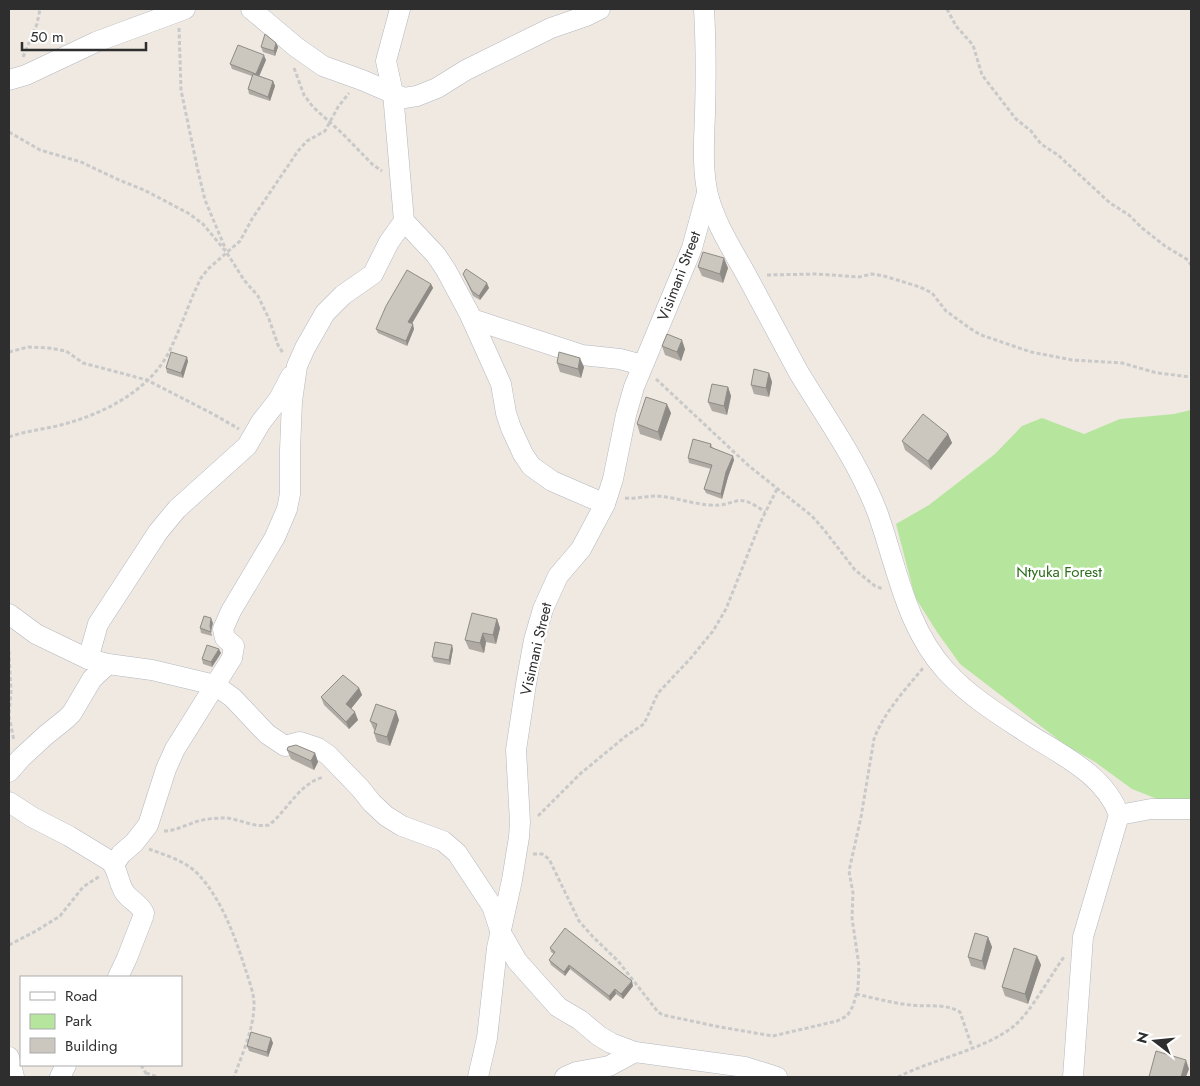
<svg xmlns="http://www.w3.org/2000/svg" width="1200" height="1086" viewBox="0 0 1200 1086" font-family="Jost,sans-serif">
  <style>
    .green { fill: #b6e59e }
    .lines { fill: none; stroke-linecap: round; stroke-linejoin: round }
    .minor-casing { stroke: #b4b7c1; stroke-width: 21 }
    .path { stroke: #c9c9c9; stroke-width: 3; stroke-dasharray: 4 2.5; stroke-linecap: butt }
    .minor { stroke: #fff; stroke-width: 20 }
    .wall { fill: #afaba4 }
    .shaded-wall { fill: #8e8b86 }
    .building { fill: #cbc7bf; stroke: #8e8b86 }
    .labels { text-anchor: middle; stroke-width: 5; stroke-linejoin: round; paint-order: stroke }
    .street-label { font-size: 15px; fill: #2e2e2e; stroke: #fff }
    .park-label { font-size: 15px; fill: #2c6e1b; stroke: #fff }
  </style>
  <rect width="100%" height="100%" fill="#efe9e1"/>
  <path class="green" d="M 1191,410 L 1191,801 L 1165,802 L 1132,789 L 1095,762 L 1064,744 L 960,664 L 937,632 L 915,597 L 896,524 L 929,505 L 995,454 L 1022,426 L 1042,418 L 1084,434 L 1120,419 L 1174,414 Z"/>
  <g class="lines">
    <defs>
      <g id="minor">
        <path d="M 251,9 L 296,47 L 323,66 L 362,80 L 404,98 L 417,96 L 437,88 L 466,70 L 551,28 L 586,16 L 600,9"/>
        <path d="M 400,9 L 386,61 L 393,93 L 404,221 L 436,255 L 446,270 L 469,313 L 501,384 L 506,413 L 511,428 L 523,454 L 531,466 L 552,481 L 605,504"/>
        <path d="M 704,9 C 706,44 706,79 705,114 C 704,140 702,169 708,195 C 716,226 734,252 749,280 C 766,311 782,342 799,373 C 827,419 859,463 878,514 C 897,568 906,627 946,671 C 967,694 995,712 1021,729 C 1056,753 1104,772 1119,815 L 1083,937 L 1073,1077"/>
        <path d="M 9,80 L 26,75 L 96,42 L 185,9"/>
        <path d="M 472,319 L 582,355 L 620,359 L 642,365"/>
        <path d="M 9,614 L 36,634 L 88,659 L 108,664 L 152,670 L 215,685 L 233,698 L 267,734 L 285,746 L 300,742 L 318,748 L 328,755 L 360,788 L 372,803 L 386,816 L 402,826 L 443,841 L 457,853 L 492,906 L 501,933 L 517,961 L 558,1007 L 580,1020 L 599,1036 L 611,1043 L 635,1052 L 745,1067 L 777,1077"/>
        <path d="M 88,659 L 98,624 L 158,532 L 177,509 L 247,446 L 261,422 L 279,399 L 291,376"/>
        <path d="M 9,772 L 21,758 L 46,735 L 66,719 L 72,713 L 92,679 L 108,664"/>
        <path d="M 9,802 L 32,817 L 69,836 L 110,861 C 118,868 118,883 125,893 C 131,901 140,904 144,913 L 143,917 L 127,958 L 118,977"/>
        <path d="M 1119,815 L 1151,809 L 1191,809"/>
        <path d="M 114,865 L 121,854 L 134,843 L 148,825 L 166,769 L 175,749 L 232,658 L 234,646 L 225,638 L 223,629 L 231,611 L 275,537 L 287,509 L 290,494 L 290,450 L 292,401 L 297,366 L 305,348 L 325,313 L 343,295 L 373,274 L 389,242 L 404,221"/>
        <path d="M 9,1057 L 14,1077"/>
        <path d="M 60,1077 L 66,1065"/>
        <path d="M 478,1077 L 487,1038 L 497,948 L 512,880 L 519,837 L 520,822 L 516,750 L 526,684 L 534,640 L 543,609 L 558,576 L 581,549 L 605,504 L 613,479 L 626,415 L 634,387 L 692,248 L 707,193"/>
        <path d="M 565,1077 L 576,1072 L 609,1066 L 635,1052"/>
      </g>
    </defs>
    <use href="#minor" class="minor-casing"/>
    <g class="path">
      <path d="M 947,9 L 956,26 L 973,45 L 982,75 L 1016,119 L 1031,131 L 1041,144 L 1058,155 L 1110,203 L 1129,215 L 1142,228 L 1165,246 L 1188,260 L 1191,265"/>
      <path d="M 179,28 L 181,90 L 198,171 L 205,200 L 226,250"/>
      <path d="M 23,57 L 37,24 L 40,9"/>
      <path d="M 294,68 L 304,95 L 313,107 L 343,134 L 372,164 L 382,171"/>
      <path d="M 9,132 L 40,150 L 81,162 L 119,180 L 144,190 L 188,213 L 203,224 L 227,253 L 244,280 L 258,296 L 269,319 L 278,345 L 283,353"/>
      <path d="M 767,275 L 817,274 L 859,277 L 872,274 L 884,276 L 920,287 L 932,293 L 946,311 L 971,329 L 981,335 L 1031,352 L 1072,360 L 1122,363 L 1157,373 L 1191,377"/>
      <path d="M 9,352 L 28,347 L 49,348 L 66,351 L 83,363 L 147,380 L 213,414 L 239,429"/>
      <path d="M 656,379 L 749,466 L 812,516 L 825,531 L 855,570 L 875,586 L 883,589"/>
      <path d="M 9,437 C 28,430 49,429 68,423 C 107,412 150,389 169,352 C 181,328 189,302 201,278 L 208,269 L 240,241 L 252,219 L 298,151 L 307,141 L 325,131 L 338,107 L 349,93"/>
      <path d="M 625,498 C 636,499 646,496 656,496 C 675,497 692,504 710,505 C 738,507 735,490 765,512"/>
      <path d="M 9,651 L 11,692 L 9,716 L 14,741"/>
      <path d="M 538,816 L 580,774 L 626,736 L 644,724 L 658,693 L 690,659 L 713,631 L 726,609 L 761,521 L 777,489"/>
      <path d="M 164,831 C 174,831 181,827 190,824 C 201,819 214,818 226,818 C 240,819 254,828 269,825 C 288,810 299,783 324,777"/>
      <path d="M 149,849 C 165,855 185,861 197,873 C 222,899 235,937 246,971 C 249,981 254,993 254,1004 C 254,1029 242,1054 234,1077"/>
      <path d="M 533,854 L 542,854 L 549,859 L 579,921 L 593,937 L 618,961 L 658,1012 L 663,1015 L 720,1027 L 773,1036 L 837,1021 L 847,1016 L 853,1006 L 858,988 L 859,966 L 852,918 L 853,893 L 849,871 L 861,817 L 874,739 C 884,712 905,690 923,668"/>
      <path d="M 9,945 L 36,931 L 60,916 L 83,887 L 100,876"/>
      <path d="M 856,994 C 874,998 892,1003 910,1005 C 926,1007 946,1003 960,1012 L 972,1047"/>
      <path d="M 141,1065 L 148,1077"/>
      <path d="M 146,1073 L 158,1077"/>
      <path d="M 898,1077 C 933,1059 984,1050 1014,1026 C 1031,1012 1050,976 1064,957"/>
    </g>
    <use href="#minor" class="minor"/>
  </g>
  <g class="wall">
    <path d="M 276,43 L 278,47 L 275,56 L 263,52 L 261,47 Z"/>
    <path d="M 266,60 L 259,76 L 273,81 L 275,86 L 270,101 L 249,94 L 248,89 L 252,76 L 232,69 L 230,64 Z"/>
    <path d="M 698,267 L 728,268 L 723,283 L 702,276 Z"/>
    <path d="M 463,274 L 489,288 L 480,300 L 473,296 Z"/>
    <path d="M 431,284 L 433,288 L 411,324 L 414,329 L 407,346 L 378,333 L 376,329 Z"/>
    <path d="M 662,346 L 685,349 L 681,361 L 665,355 Z"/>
    <path d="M 188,361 L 183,378 L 167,373 L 166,368 Z"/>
    <path d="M 557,363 L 584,367 L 581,378 L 560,372 Z"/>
    <path d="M 769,373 L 772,382 L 769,397 L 754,394 L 751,385 Z"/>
    <path d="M 728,387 L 731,396 L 727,415 L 712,411 L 708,402 Z"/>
    <path d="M 671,413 L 661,441 L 640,434 L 637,424 Z"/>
    <path d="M 948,434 L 952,443 L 931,470 L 905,450 L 902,441 Z"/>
    <path d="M 711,444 L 712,447 L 734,460 L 728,477 L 722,499 L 706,493 L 704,489 L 711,469 L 689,463 L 688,458 Z"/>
    <path d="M 497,619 L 500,628 L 496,644 L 486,642 L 484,653 L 469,649 L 465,640 Z"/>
    <path d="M 213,623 L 211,631 L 212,636 L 201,633 L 200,628 Z"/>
    <path d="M 453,649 L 450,665 L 434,662 L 432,657 Z"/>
    <path d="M 221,653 L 212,667 L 203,664 L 202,659 Z"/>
    <path d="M 359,688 L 362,695 L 351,709 L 358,720 L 349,729 L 324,705 L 321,697 Z"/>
    <path d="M 399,720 L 390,746 L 377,742 L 374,733 L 375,731 L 374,730 L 370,721 Z"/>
    <path d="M 287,750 L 315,753 L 318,762 L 314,770 L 291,759 Z"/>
    <path d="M 988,937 L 992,947 L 985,970 L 971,966 L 968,957 Z"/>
    <path d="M 550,948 L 633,986 L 623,999 L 616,994 L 610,1001 L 570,969 L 565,976 L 551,965 L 549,960 L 554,954 L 551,952 Z"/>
    <path d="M 1037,956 L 1041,965 L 1028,1004 L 1005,996 L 1002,987 Z"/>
    <path d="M 273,1043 L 268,1057 L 249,1051 L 247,1046 Z"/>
  </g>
  <g class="shaded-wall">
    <path d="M 276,43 L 278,47 L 275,56 L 274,51 Z"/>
    <path d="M 264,55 L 266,60 L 258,79 L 256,74 Z"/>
    <path d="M 273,81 L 275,86 L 270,101 L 268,97 Z"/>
    <path d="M 724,258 L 728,268 L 723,283 L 720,274 Z"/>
    <path d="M 487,283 L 489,288 L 480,300 L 479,296 Z"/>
    <path d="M 431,284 L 433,288 L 410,327 L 408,322 Z"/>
    <path d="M 413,324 L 414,329 L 407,346 L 406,341 Z"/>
    <path d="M 682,340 L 685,349 L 681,361 L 677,352 Z"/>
    <path d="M 187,357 L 188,361 L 183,378 L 181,373 Z"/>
    <path d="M 580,358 L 584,367 L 581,378 L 578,369 Z"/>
    <path d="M 769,373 L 772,382 L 769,397 L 766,388 Z"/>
    <path d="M 728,387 L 731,396 L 727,415 L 724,406 Z"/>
    <path d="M 667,404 L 671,413 L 661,441 L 658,432 Z"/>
    <path d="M 948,434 L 952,443 L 931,470 L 928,461 Z"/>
    <path d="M 733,456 L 734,460 L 728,477 L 722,499 L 721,494 L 726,472 Z"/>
    <path d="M 211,618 L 213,623 L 211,631 L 212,636 L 210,626 Z"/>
    <path d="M 497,619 L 500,628 L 496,644 L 493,635 Z"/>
    <path d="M 483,633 L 486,642 L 484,653 L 480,643 Z"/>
    <path d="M 452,645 L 453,649 L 450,665 L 449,660 Z"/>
    <path d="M 219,649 L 221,653 L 212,667 L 211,662 Z"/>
    <path d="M 359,688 L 362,695 L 349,711 L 346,704 Z"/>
    <path d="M 396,711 L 399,720 L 390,746 L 387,737 Z"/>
    <path d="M 355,712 L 358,720 L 349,729 L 346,722 Z"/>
    <path d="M 315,753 L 318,762 L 314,770 L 311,761 Z"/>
    <path d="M 988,937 L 992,947 L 985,970 L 982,961 Z"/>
    <path d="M 1037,956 L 1041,965 L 1028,1004 L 1025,994 Z"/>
    <path d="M 569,965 L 570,969 L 565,976 L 564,972 Z"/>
    <path d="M 632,981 L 633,986 L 623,999 L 621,994 Z"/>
    <path d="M 615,989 L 616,994 L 610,1001 L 609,996 Z"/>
    <path d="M 271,1038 L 273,1043 L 268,1057 L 267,1052 Z"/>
    <path d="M 1186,1060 L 1189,1069 L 1186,1077 L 1181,1077 Z"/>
  </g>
  <g class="building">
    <path d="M 265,34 L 276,43 L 274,51 L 261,47 Z"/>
    <path d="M 238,45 L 264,55 L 256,74 L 230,64 Z"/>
    <path d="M 253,74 L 273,81 L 268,97 L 248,89 Z"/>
    <path d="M 703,252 L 724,258 L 720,274 L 698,267 Z"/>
    <path d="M 466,269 L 487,283 L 479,296 L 472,291 L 463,274 Z"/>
    <path d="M 407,270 L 431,284 L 408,322 L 413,324 L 406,341 L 376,329 L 386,306 Z"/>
    <path d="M 667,334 L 682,340 L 677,352 L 662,346 Z"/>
    <path d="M 171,352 L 187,357 L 181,373 L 166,368 Z"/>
    <path d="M 559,352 L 580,358 L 578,369 L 557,363 Z"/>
    <path d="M 754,369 L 769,373 L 766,388 L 751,385 Z"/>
    <path d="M 712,384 L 728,387 L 724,406 L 708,402 Z"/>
    <path d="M 646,397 L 667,404 L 658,432 L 637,424 Z"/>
    <path d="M 923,414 L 948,434 L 928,461 L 902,441 Z"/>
    <path d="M 693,439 L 711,444 L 710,447 L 733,456 L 726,472 L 721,494 L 704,489 L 712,465 L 688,458 Z"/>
    <path d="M 472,613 L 497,619 L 493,635 L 483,633 L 480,643 L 465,640 Z"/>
    <path d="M 204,616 L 211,618 L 210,626 L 211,632 L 200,628 Z"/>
    <path d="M 435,642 L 452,645 L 449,660 L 432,657 Z"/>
    <path d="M 207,645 L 219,649 L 211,662 L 202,659 Z"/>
    <path d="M 343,675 L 359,688 L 346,704 L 355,712 L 346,722 L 321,697 Z"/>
    <path d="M 376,704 L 396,711 L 387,737 L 374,733 L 377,724 L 370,721 Z"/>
    <path d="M 296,745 L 315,753 L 311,761 L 287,750 L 288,747 Z"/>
    <path d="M 565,928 L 632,981 L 621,994 L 615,989 L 609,996 L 569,965 L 564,972 L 549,960 L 555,952 L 550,948 Z"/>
    <path d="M 975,933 L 988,937 L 982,961 L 968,957 Z"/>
    <path d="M 1014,948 L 1037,956 L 1025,994 L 1002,987 Z"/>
    <path d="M 251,1032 L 271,1038 L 267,1052 L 247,1046 Z"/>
    <path d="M 1156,1051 L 1186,1060 L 1181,1077 L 1149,1077 Z"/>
  </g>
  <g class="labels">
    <g class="street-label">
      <text transform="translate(679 276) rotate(-69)" y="5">Visimani Street</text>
      <text transform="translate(536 649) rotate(-77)" y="5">Visimani Street</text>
    </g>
    <g class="park-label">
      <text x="1059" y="577">Ntyuka Forest</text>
    </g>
  </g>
  <rect width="1200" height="1086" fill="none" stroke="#2e2e2e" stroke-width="20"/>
  <rect x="20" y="976" width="162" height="90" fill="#ffffff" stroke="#ababab"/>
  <rect x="30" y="992" width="25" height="8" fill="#ffffff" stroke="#ababab"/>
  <text x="65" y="1001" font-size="15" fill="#2e2e2e">Road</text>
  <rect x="30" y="1014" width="25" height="15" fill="#b6e59e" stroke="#ababab"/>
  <text x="65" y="1026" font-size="15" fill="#2e2e2e">Park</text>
  <rect x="30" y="1038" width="25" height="15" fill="#cbc7bf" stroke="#ababab"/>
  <text x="65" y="1051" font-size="15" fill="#2e2e2e">Building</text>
  <g transform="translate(1155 1041) rotate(286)" stroke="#ffffff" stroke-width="4" paint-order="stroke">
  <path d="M0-4L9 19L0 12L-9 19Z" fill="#2e2e2e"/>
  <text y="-8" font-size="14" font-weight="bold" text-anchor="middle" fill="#2e2e2e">N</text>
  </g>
  <path d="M22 42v8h124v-8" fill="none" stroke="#2e2e2e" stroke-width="2.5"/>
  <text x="30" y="42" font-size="15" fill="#2e2e2e" stroke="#ffffff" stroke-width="4" paint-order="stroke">50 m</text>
</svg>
